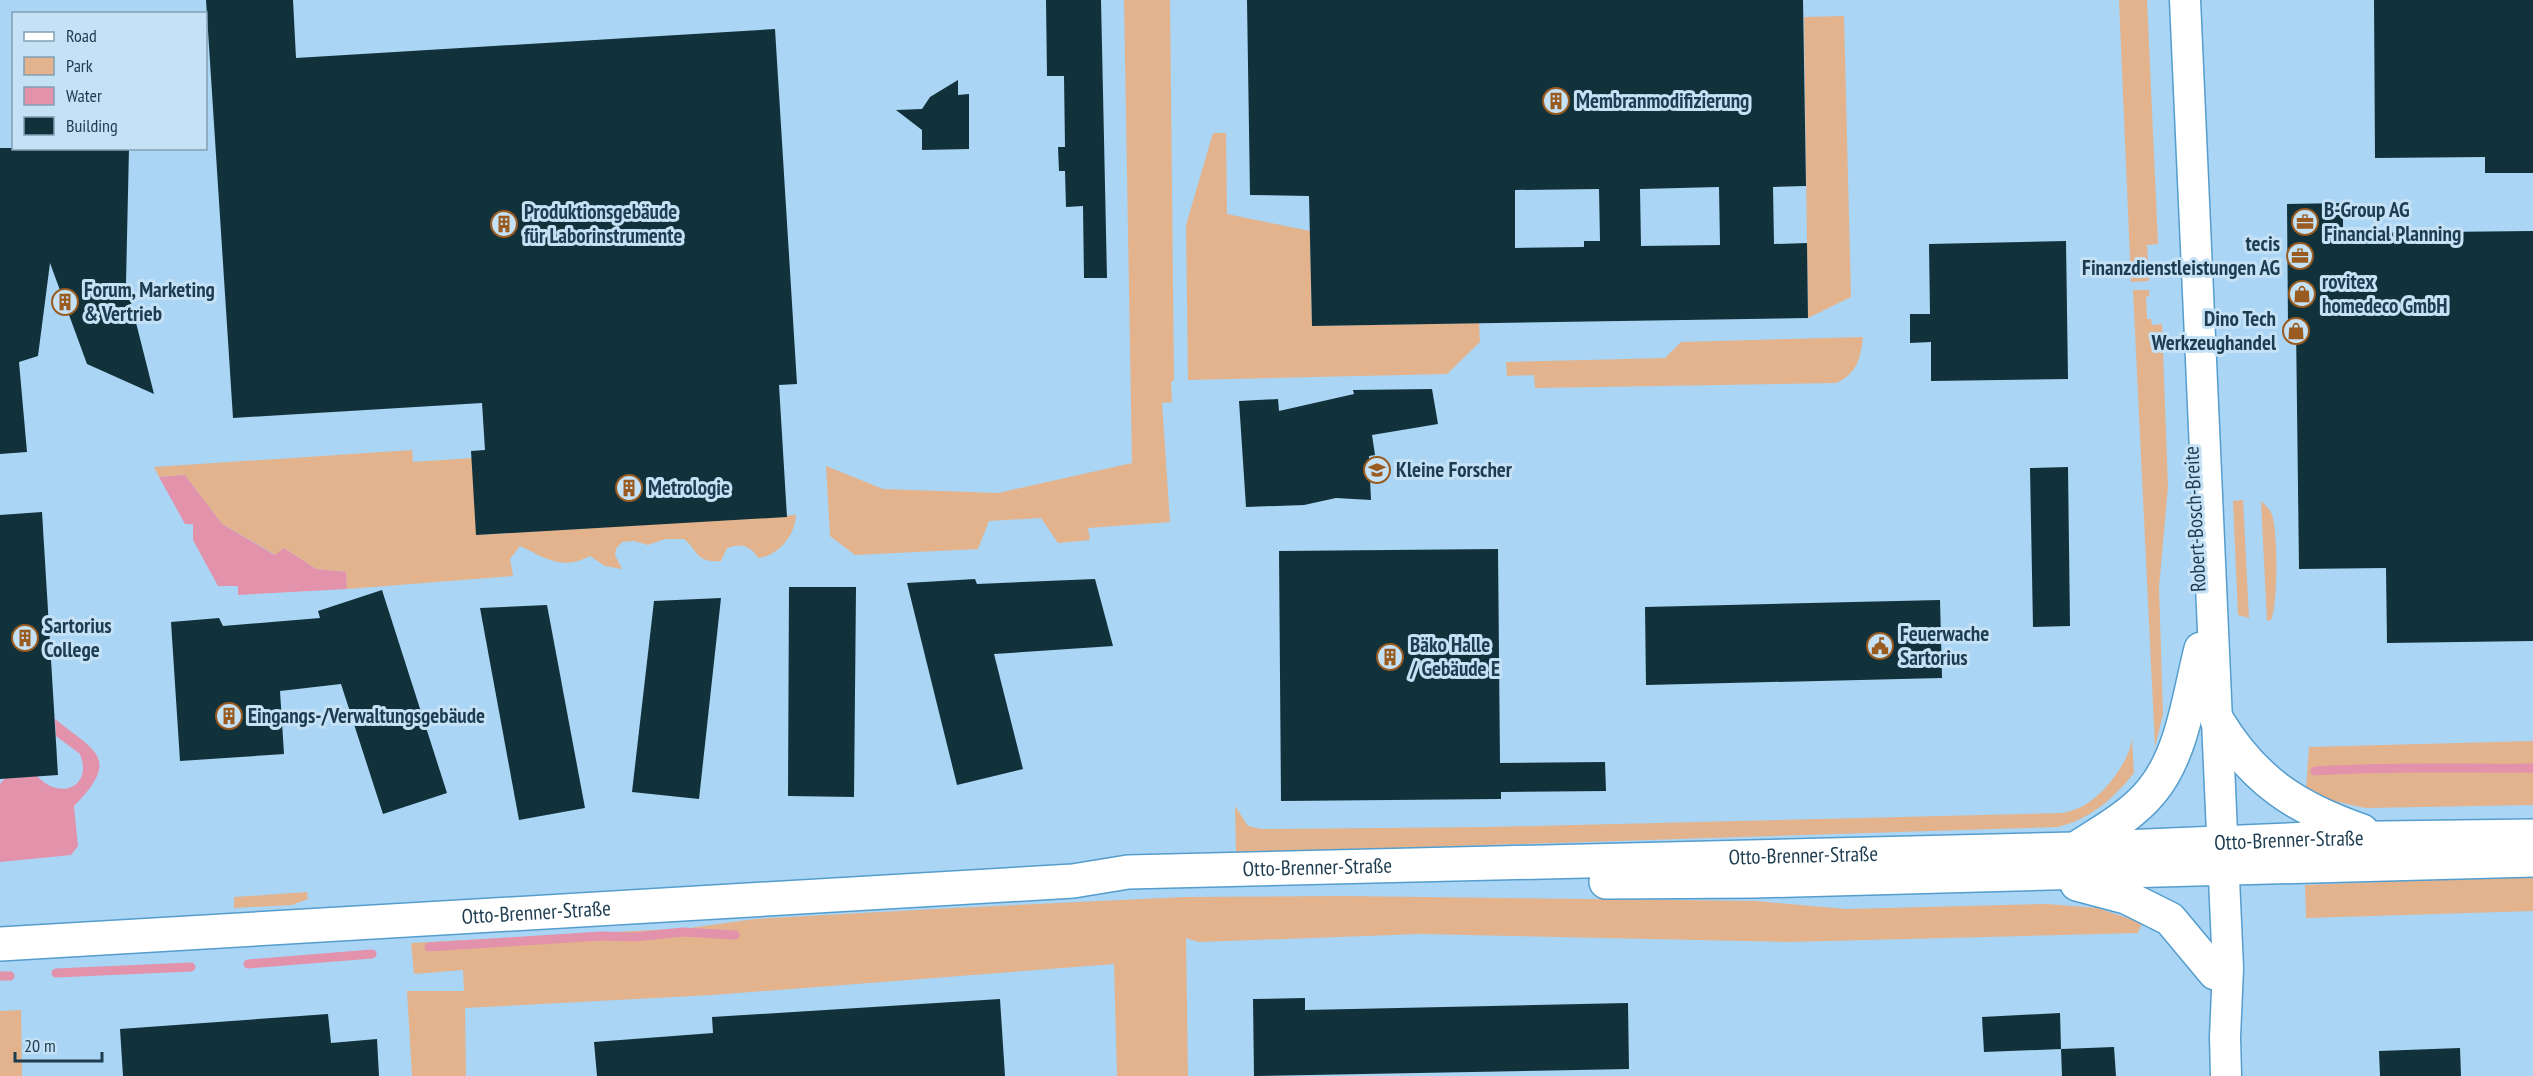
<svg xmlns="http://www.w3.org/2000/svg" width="2533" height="1076" viewBox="0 0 2533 1076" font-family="'PT Sans Narrow',sans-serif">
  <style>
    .green { fill: #e2b38d }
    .water { fill: #e392ab }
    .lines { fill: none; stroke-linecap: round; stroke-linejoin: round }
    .stream { stroke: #e392ab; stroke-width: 9 }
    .building { fill: #12323b; fill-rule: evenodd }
    .minor-casing { stroke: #549dcd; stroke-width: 33 }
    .secondary-casing { stroke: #549dcd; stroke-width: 36 }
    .minor { stroke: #fff; stroke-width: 30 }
    .secondary { stroke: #fff; stroke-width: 33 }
    .labels { text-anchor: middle; stroke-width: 6; stroke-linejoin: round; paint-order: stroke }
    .poi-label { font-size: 21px; font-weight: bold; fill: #1d3c50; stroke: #c5e1f5; text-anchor: start }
    .street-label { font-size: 21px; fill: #1d3c50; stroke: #c5e1f5 }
  </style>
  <rect width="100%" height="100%" fill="#abd5f4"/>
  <g class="green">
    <path d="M 1124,0 L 1170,0 L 1174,381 L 1171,381 L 1172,402 L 1162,403 L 1170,522 L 1088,528 L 1090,540 L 1058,543 L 1041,518 L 989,521 L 978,549 L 855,555 L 830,536 L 826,466 L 883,489 L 998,493 L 1132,463 Z"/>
    <path d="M 2119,0 L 2147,0 L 2158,244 L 2147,245 L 2149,281 L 2131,282 Z"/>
    <path d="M 1844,16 L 1851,297 L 1808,318 L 1804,17 Z"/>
    <path d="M 1213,133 L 1226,133 L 1227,214 L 1310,231 L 1312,326 L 1479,323 L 1480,342 L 1447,374 L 1188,380 L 1186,225 Z"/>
    <path d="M 2133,290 L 2149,290 L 2149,296 L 2146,297 L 2147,319 L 2151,319 L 2152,325 L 2162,324 L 2168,487 L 2159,587 L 2163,714 L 2155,747 Z"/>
    <path d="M 1863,337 C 1861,358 1856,375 1836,383 L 1535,388 L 1534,375 L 1507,376 L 1506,362 L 1665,358 L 1681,342 Z"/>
    <path d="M 412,450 L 413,462 L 472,458 L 477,535 L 796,515 C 795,536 778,556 758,558 C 750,545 741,543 727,548 L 721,561 C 695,563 698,550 684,539 L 665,539 L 648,545 L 634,541 L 622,542 L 616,549 L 615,555 L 622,569 L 605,566 L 590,556 C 561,571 546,558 520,546 L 510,559 L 513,576 L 347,589 L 346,572 L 316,569 L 284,548 L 276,555 L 222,524 L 185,475 L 159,477 L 154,467 Z"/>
    <path d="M 2243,500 L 2249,618 L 2238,615 L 2233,501 Z"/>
    <path d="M 2261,501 C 2265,505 2270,509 2272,515 C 2278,532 2278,605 2271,620 L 2267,621 Z"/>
    <path d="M 2132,738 L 2134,773 C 2113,799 2090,819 2058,827 L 1236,853 L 1235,806 L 1248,826 L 1261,829 L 1489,827 L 2063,813 C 2070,811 2078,809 2085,805 C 2105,793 2130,761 2132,738 Z"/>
    <path d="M 2533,741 L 2533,805 L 2365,808 L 2334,801 L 2306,789 L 2309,747 Z"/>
    <path d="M 2533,876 L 2533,911 L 2306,918 L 2305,885 Z"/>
    <path d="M 307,892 L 308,899 L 292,905 L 234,908 L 234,897 Z"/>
    <path d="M 1343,896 L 1756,901 L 1846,909 L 2047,904 L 2097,908 L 2142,923 L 2138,933 L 1787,942 L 1420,934 L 1199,942 L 1186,938 L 1188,1076 L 1117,1076 L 1114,964 L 712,995 L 465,1008 L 466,1076 L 412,1076 L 407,991 L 464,991 L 463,970 L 414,974 L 411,943 L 689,928 L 755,919 L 954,908 L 1184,897 Z"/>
    <path d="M 21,1010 L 22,1076 L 0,1076 L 0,1011 Z"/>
  </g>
  <g class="water">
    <path d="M 185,475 L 222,524 L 275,555 L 284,548 L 316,569 L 346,572 L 347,589 L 238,595 L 238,586 L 218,586 L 193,540 L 193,524 L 185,524 L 159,477 Z"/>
    <path d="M 55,719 C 96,752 121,758 74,806 L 78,846 L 71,855 L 0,862 L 0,784 L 5,778 L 37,776 C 60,801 93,787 80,754 L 56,736 Z"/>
  </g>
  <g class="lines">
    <g class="stream">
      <path d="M 2315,771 C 2387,766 2460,769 2533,768"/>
      <path d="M 429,947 L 601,936 L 635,937 L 683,932 L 735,935"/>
      <path d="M 248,964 L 372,954"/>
      <path d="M 56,973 L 191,967"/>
      <path d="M 0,976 L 10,976"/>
    </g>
  </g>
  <g class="building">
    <path d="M 206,0 L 293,0 L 296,58 L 775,29 L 797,384 L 779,385 L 787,517 L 476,535 L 471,451 L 485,450 L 482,403 L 233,418 Z"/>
    <path d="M 1046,0 L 1101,0 L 1107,278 L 1084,278 L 1083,206 L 1066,207 L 1065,171 L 1059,171 L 1058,147 L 1065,147 L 1064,76 L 1047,76 Z"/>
    <path d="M 1247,0 L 1803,0 L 1806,186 L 1773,187 L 1774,244 L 1807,243 L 1808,318 L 1312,326 L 1309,196 L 1250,195 ZM 1719,187 L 1720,245 L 1641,246 L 1640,189 ZM 1599,189 L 1600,241 L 1584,241 L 1584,247 L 1515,248 L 1515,190 Z"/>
    <path d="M 2374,0 L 2533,0 L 2533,173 L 2485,173 L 2485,157 L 2375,158 Z"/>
    <path d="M 958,80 L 958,95 L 969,94 L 969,149 L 922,150 L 922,130 L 896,110 L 922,109 L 930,97 Z"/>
    <path d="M 0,148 L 129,148 L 126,283 L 154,394 L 87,364 L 50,263 L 38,356 L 19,362 L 27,452 L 0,454 Z"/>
    <path d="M 2343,203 L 2343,233 L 2533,231 L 2533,641 L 2387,643 L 2386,568 L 2299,569 L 2296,325 L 2288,325 L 2287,204 Z"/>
    <path d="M 2066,241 L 2068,379 L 1931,381 L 1931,342 L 1910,343 L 1910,314 L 1930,314 L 1929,244 Z"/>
    <path d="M 1432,389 L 1438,424 L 1372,435 L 1375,455 L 1369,456 L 1371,500 L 1336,498 L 1304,505 L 1246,507 L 1239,401 L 1278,399 L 1279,411 L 1354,394 L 1353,390 Z"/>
    <path d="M 2068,467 L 2070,626 L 2033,627 L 2030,468 Z"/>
    <path d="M 42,512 L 58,775 L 0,779 L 0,515 Z"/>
    <path d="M 1498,549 L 1500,763 L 1605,762 L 1606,791 L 1501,792 L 1501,799 L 1281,801 L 1279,551 Z"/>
    <path d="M 975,579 L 977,584 L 1095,579 L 1113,646 L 994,654 L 1023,769 L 957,785 L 907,583 Z"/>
    <path d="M 789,587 L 856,587 L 854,797 L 788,796 Z"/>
    <path d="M 382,590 L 447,793 L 383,814 L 341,684 L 280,691 L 284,754 L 180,761 L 171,622 L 219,618 L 223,626 L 320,618 L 318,611 Z"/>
    <path d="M 721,598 L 699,799 L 632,792 L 654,601 Z"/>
    <path d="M 1940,600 L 1942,678 L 1646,685 L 1645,607 Z"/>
    <path d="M 547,605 L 585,808 L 519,820 L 480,608 Z"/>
    <path d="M 1305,998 L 1305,1010 L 1628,1003 L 1629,1069 L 1254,1076 L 1253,999 Z"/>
    <path d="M 1000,999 L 1005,1076 L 597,1076 L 594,1042 L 713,1033 L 712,1017 Z"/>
    <path d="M 2060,1013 L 2061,1049 L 1984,1052 L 1982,1017 Z"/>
    <path d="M 328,1014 L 331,1043 L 377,1039 L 379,1076 L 123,1076 L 120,1029 Z"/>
    <path d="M 2114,1047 L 2116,1076 L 2062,1076 L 2061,1049 Z"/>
    <path d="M 2460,1048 L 2461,1076 L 2380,1076 L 2379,1051 Z"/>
  </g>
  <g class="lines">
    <defs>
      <path id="minor" d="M 2185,0 L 2228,968 L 2225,1037 L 2226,1076"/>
      <g id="secondary">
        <path d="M 2217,720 C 2254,781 2296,808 2362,831"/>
        <path d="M 2077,848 C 2103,831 2131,816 2151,792 C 2183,754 2189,695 2201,649"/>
        <path d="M 1606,882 L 1755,881 L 2533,860"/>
        <path d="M 2077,884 L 2126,897 L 2170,919 L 2215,973"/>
        <path id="s1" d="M 0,944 L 1073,881 L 1128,872 L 2075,849 L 2309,839 L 2533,836"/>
      </g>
    </defs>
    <use href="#minor" class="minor-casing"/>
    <use href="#secondary" class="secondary-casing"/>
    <use href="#minor" class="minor"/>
    <use href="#secondary" class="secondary"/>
  </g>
  <defs>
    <symbol id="building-ring" viewBox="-11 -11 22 22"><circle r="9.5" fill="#c5e1f5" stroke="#995b20" stroke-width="1.5"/><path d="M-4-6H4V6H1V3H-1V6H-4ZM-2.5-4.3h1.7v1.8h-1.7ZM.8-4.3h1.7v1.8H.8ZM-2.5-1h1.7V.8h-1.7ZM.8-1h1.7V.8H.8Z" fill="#995b20"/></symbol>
    <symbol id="office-ring" viewBox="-11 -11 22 22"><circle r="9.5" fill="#c5e1f5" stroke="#995b20" stroke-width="1.5"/><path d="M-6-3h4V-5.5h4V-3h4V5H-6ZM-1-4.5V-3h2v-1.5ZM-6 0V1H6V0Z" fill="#995b20"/></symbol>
    <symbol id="shop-ring" viewBox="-11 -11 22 22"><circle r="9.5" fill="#c5e1f5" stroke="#995b20" stroke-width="1.5"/><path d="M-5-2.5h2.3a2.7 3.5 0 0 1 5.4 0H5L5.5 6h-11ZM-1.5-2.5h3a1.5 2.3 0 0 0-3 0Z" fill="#995b20"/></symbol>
    <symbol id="school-ring" viewBox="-11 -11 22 22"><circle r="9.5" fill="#c5e1f5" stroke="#995b20" stroke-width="1.5"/><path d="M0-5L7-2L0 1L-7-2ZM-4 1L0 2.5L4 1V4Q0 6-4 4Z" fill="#995b20"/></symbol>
    <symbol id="civic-ring" viewBox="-11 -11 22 22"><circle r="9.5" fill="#c5e1f5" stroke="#995b20" stroke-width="1.5"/><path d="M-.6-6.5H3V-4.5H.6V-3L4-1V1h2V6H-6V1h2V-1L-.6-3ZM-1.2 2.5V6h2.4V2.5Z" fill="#995b20"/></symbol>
  </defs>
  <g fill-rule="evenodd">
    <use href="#building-ring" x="1541" y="86" width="30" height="30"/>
    <use href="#office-ring" x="2290" y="207" width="30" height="30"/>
    <use href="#building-ring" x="489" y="209" width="30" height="30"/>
    <use href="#office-ring" x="2285" y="241" width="30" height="30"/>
    <use href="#shop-ring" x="2287" y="279" width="30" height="30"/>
    <use href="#building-ring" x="50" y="287" width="30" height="30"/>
    <use href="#shop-ring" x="2281" y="316" width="30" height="30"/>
    <use href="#school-ring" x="1362" y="455" width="30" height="30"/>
    <use href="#building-ring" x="614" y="473" width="30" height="30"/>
    <use href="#building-ring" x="10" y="623" width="30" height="30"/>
    <use href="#civic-ring" x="1865" y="631" width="30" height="30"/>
    <use href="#building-ring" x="1375" y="642" width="30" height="30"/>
    <use href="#building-ring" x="214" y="701" width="30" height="30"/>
  </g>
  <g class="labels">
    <g class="poi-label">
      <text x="1576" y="108">Membranmodifizierung</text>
      <text x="2324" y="217">B-Group AG<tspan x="2324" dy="24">Financial Planning</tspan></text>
      <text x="524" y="219">Produktionsgebäude<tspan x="524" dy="24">für Laborinstrumente</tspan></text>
      <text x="2280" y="251" text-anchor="end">tecis<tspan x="2280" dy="24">Finanzdienstleistungen AG</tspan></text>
      <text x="2322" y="289">rovitex<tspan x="2322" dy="24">homedeco GmbH</tspan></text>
      <text x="84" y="297">Forum, Marketing<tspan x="84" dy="24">&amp; Vertrieb</tspan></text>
      <text x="2276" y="326" text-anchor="end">Dino Tech<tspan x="2276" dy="24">Werkzeughandel</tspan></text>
      <text x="1396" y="477">Kleine Forscher</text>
      <text x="648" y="495">Metrologie</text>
      <text x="44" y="633">Sartorius<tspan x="44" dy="24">College</tspan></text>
      <text x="1900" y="641">Feuerwache<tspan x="1900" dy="24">Sartorius</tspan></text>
      <text x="1410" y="652">Bäko Halle<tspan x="1410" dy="24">/ Gebäude E</tspan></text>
      <text x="248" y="723">Eingangs-/Verwaltungsgebäude</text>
    </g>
    <g class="street-label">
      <text transform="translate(2195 519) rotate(-93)" y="7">Robert-Bosch-Breite</text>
      <text dy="7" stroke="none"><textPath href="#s1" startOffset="2292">Otto-Brenner-Straße</textPath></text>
      <text dy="7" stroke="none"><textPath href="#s1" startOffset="1806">Otto-Brenner-Straße</textPath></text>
      <text dy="7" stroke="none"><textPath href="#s1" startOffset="1320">Otto-Brenner-Straße</textPath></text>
      <text dy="7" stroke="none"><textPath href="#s1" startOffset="537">Otto-Brenner-Straße</textPath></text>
    </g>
  </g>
  <rect x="12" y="12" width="195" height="138" fill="#c5e1f5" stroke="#829fb3" stroke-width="1.5"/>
  <rect x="24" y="32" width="30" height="9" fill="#ffffff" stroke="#829fb3" stroke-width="1.5"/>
  <text x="66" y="42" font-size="18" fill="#1d3c50">Road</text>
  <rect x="24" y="57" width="30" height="18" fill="#e2b38d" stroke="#829fb3" stroke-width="1.5"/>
  <text x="66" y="72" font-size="18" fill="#1d3c50">Park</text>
  <rect x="24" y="87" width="30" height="18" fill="#e392ab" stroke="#829fb3" stroke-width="1.5"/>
  <text x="66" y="102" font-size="18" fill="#1d3c50">Water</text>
  <rect x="24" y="117" width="30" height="18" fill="#12323b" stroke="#829fb3" stroke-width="1.5"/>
  <text x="66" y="132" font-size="18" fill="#1d3c50">Building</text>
  <path d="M15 1052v9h87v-9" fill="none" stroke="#1d3c50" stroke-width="3"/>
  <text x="24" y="1052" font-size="18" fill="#1d3c50" stroke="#c5e1f5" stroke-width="4.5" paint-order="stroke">20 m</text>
</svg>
